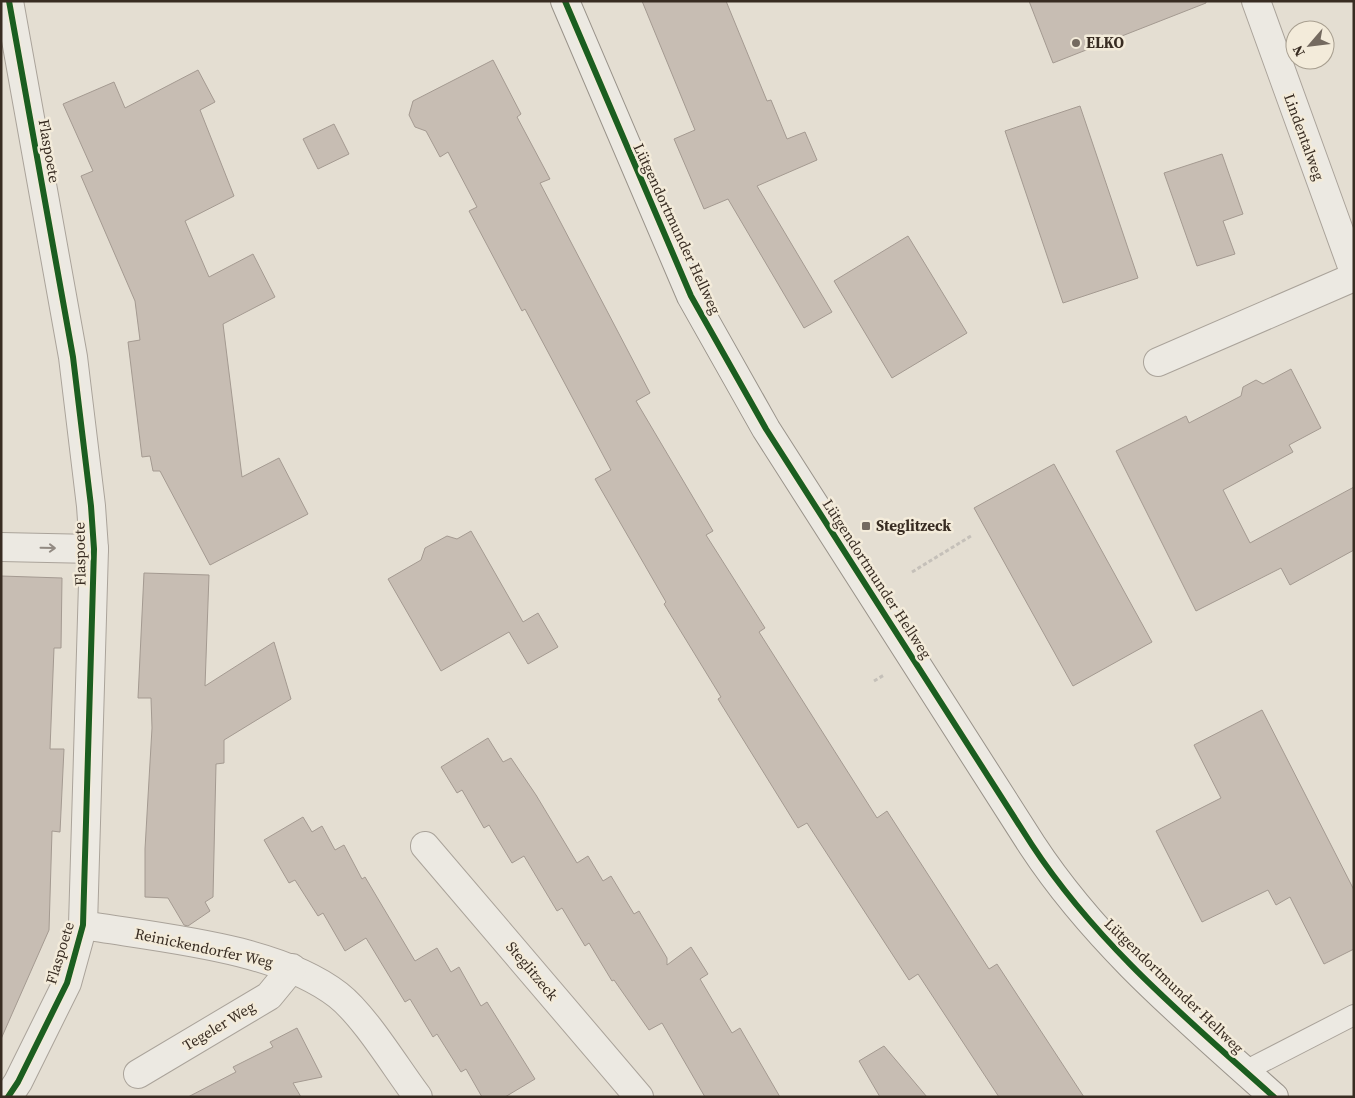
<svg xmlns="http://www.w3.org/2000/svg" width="1355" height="1098" viewBox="0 0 1355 1098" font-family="'Source Serif 4',serif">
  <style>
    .building { fill: #c7bdb3; stroke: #a49a91 }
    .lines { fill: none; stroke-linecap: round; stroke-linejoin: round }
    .lane-casing { stroke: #aaa39a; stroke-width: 22 }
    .street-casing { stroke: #aaa39a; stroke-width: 30 }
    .secondary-casing { stroke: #99938a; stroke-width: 30 }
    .path { stroke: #c5c0b9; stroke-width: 3; stroke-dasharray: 4 2.5; stroke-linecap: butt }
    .lane { stroke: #ece9e2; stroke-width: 20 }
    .street { stroke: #ece9e2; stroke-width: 28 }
    .secondary { stroke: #ece9e2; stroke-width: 28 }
    .cycleway-casing { stroke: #f3ebda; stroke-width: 9 }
    .cycleway { stroke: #1b5e20; stroke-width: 6 }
    .oneway { stroke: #928a82 }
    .poi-dot { fill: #746a60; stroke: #f3ebda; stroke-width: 2 }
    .labels { text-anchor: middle; stroke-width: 5; stroke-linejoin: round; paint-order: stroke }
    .poi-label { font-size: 15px; font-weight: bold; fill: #382c22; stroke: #f3ebda; text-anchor: start }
    .street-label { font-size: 15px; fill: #382c22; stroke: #f3ebda }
  </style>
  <rect width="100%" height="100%" fill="#e4ded2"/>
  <g class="building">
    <path d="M 642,1 L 726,1 L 767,101 L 771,100 L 787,139 L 805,132 L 817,160 L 757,186 L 832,312 L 804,328 L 728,199 L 704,209 L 674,139 L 695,130 Z"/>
    <path d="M 1029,1 L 1206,1 L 1206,3 L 1053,63 Z"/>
    <path d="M 493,60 L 521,114 L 517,117 L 550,179 L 540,183 L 650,393 L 636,401 L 713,531 L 706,535 L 765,628 L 759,632 L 877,818 L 887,811 L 989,969 L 997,964 L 1084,1097 L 999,1097 L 918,974 L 909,980 L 807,823 L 798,828 L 718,699 L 721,697 L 664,604 L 666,602 L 595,479 L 611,470 L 525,309 L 522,311 L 469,211 L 477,207 L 448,152 L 440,157 L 426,131 L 415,127 L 409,115 L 413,101 Z"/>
    <path d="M 198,70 L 215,102 L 200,110 L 234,196 L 185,221 L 209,277 L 253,254 L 275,297 L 223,324 L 242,477 L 279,458 L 308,514 L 210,565 L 160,471 L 153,471 L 150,456 L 142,457 L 128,342 L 140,340 L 135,301 L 81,176 L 93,171 L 63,104 L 114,82 L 125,108 Z"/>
    <path d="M 1080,106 L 1138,278 L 1063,303 L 1005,131 Z"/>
    <path d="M 334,124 L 349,154 L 318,169 L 303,139 Z"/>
    <path d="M 1222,154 L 1243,214 L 1223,221 L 1235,254 L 1197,266 L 1164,173 Z"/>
    <path d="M 908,236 L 967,333 L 892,378 L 834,281 Z"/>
    <path d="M 1291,369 L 1321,428 L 1289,445 L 1293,452 L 1223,490 L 1250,543 L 1354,487 L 1354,550 L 1290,585 L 1281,568 L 1196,611 L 1116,451 L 1186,416 L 1189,423 L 1241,396 L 1243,387 L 1256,380 L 1263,384 Z"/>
    <path d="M 1054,464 L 1152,642 L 1073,686 L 974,508 Z"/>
    <path d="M 471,531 L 523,622 L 538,613 L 558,647 L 528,664 L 509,632 L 441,671 L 388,579 L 421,560 L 425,548 L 447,536 L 457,539 Z"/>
    <path d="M 144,573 L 209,575 L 205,686 L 274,642 L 291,699 L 224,740 L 224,763 L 216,764 L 213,897 L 205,902 L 210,911 L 188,926 L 184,925 L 168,898 L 145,897 L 145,849 L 152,728 L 151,698 L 138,698 Z"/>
    <path d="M 1,576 L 62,578 L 61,648 L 54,648 L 50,749 L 64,749 L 60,832 L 52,831 L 49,930 L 1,1039 Z"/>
    <path d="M 1262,710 L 1354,890 L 1354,949 L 1324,964 L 1290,897 L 1276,905 L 1268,890 L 1202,922 L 1156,831 L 1221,798 L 1194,745 Z"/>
    <path d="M 488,738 L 503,762 L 511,758 L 536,795 L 577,863 L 588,856 L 603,881 L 611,876 L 634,914 L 639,911 L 667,958 L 667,965 L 691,947 L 708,974 L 700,979 L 732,1033 L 740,1028 L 780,1097 L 705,1097 L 662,1023 L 649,1030 L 614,980 L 612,981 L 589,943 L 585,946 L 562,908 L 557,911 L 524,856 L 512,863 L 489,825 L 484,828 L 462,790 L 457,793 L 441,767 Z"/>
    <path d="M 303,817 L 312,832 L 322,826 L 335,850 L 344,845 L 362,879 L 365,877 L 415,961 L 437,948 L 451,972 L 459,967 L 481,1006 L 487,1002 L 535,1079 L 505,1097 L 482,1097 L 466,1069 L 461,1072 L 437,1034 L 433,1037 L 410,999 L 405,1002 L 366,938 L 345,951 L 323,913 L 318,916 L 295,880 L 289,883 L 264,840 Z"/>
    <path d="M 297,1028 L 322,1077 L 293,1083 L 301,1097 L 188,1097 L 236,1072 L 233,1067 L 273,1047 L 270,1042 Z"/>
    <path d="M 884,1046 L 927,1097 L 880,1097 L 859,1061 Z"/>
  </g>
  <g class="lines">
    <defs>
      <path id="lane" d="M 1245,1071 L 1354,1015"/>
      <g id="street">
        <path d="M 1256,1 L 1354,272"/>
        <path d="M 1158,362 L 1354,277"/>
        <path d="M 1,547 L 94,549"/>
        <path d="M 425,846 L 639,1097"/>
        <path d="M 83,925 C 160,938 276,947 338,995 C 365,1016 396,1068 418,1097"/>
        <path d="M 138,1074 L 269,996 L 292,968"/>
        <path d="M 8,1097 L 18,1082 L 67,983 L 83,925 L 94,549 L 91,506 L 73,357 L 9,1"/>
      </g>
      <path id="secondary" d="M 565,1 L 691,296 L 766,429 L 1032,845 C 1097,944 1187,1019 1274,1097"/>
    </defs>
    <use href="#lane" class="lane-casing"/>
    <use href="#street" class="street-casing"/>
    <use href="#secondary" class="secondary-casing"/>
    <g class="path">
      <path d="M 912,572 L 971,536"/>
      <path d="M 874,681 L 884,675"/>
    </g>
    <use href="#lane" class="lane"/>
    <use href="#street" class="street"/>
    <use href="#secondary" class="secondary"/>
    <defs>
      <g id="cycleway">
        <path d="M 565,1 L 691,296 L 766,429 L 1032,845 C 1097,944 1187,1019 1274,1097"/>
        <path d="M 8,1097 L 18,1082 L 67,983 L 83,925 L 94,549 L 91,506 L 73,357 L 9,1"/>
      </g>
    </defs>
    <use href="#cycleway" class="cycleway-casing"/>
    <use href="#cycleway" class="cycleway"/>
  </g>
  <defs><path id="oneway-shaft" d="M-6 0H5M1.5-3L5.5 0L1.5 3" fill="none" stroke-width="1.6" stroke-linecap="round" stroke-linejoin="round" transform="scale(1.25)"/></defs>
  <use class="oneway" href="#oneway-shaft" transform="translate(48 548) rotate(1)"/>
  <g class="poi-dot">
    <circle cx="1076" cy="43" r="5"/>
    <rect x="861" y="521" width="10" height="10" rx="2.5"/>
  </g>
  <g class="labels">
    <g class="poi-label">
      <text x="1086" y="48">ELKO</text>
      <text x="876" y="531">Steglitzeck</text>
    </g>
    <g class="street-label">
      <text transform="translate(1304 137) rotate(70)" y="5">Lindentalweg</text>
      <text transform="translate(49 151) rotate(80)" y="5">Flaspoete</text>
      <text transform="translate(677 229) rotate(65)" y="5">Lütgendortmunder Hellweg</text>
      <text transform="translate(80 554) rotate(-91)" y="5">Flaspoete</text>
      <text transform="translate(877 579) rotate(57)" y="5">Lütgendortmunder Hellweg</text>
      <text transform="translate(204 948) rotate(12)" y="5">Reinickendorfer Weg</text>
      <text transform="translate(60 953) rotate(-73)" y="5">Flaspoete</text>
      <text transform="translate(532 971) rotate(50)" y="5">Steglitzeck</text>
      <text transform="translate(1174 986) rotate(44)" y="5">Lütgendortmunder Hellweg</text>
      <text transform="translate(219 1026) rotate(-31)" y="5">Tegeler Weg</text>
    </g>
  </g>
  <rect width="1355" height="1098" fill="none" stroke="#382c22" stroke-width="5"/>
  <g transform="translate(1310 45) rotate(242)"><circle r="24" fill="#f3ebda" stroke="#a89f90"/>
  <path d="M0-4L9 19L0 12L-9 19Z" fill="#746a60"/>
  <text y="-8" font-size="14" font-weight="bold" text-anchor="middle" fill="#382c22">N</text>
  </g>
</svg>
